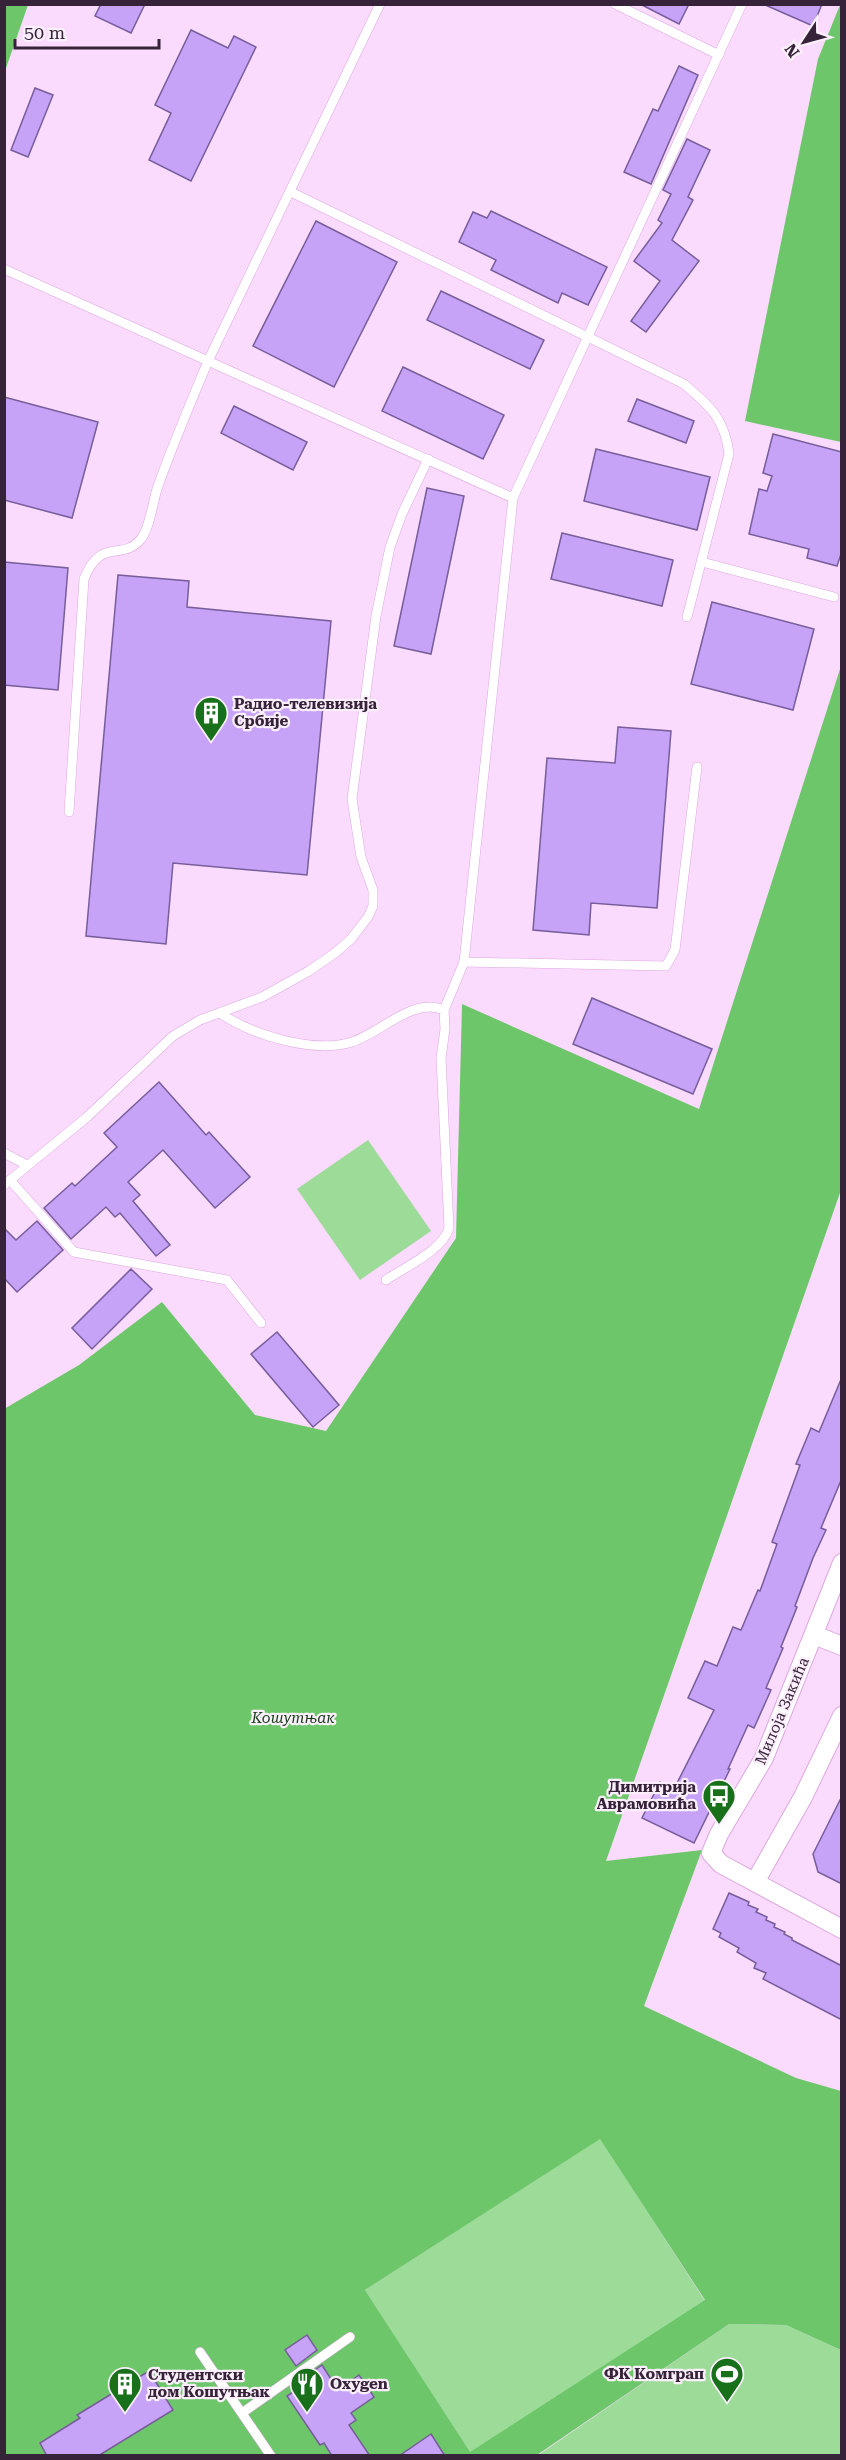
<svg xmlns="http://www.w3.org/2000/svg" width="846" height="2460" viewBox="0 0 846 2460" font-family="'Roboto Serif',serif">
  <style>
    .green { fill: #9ddb99 }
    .forest { fill: #6dc76a; fill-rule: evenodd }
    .building { fill: #c7a3f8; stroke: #775d9a; stroke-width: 1.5 }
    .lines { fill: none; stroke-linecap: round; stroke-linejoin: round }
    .service-casing { stroke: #dca8e1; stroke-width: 10 }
    .minor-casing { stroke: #dca8e1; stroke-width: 20 }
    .service { stroke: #fff; stroke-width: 9 }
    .minor { stroke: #fff; stroke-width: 18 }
    .labels { text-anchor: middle; stroke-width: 4.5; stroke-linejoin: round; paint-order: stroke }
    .poi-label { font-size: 15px; font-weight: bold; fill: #372339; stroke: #faeffb; text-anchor: start }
    .street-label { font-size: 15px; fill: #372339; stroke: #faeffb }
    .park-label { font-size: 15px; font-style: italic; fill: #173b16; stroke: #faeffb }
  </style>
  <rect width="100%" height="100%" fill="#fadafd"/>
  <g class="green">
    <path d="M 368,1140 L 431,1231 L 360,1280 L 297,1189 Z"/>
    <path d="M 600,2138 L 705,2301 L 470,2453 L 365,2290 Z"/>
    <path d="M 729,2324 L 786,2325 L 841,2350 L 841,2455 L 537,2456 Z"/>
  </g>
  <g class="forest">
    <path d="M 5,4 L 28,5 L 5,71 L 4,5 Z"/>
    <path d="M 840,5 L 842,5 L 841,442 L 745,421 L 818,59 Z"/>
    <path d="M 841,666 L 841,1190 L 606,1861 L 702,1850 L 644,2006 L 796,2078 L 841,2091 L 841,2350 L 786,2325 L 729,2324 L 537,2455 L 5,2455 L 4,1409 L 79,1365 L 162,1302 L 255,1415 L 326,1431 L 456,1238 L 462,1004 L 699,1109 ZM 600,2139 L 705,2300 L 470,2452 L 365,2290 Z"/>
  </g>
  <g class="building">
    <path d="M 101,4 L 145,4 L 131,33 L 95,16 Z"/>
    <path d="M 640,4 L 689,4 L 679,24 Z"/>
    <path d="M 763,4 L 822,4 L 813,26 Z"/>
    <path d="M 191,30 L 228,48 L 234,36 L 256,47 L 191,181 L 149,160 L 171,113 L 155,105 Z"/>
    <path d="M 679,66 L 698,75 L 651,184 L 624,172 L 653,109 L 658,111 Z"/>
    <path d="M 35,88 L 53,95 L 28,157 L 11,150 Z"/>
    <path d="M 687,139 L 710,150 L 688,197 L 693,200 L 672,240 L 699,261 L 646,332 L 631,321 L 660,281 L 634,261 L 662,223 L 658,220 L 671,194 L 663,190 Z"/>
    <path d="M 491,211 L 607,267 L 588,305 L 562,293 L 558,303 L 491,270 L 496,260 L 459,242 L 473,212 L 487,218 Z"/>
    <path d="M 316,221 L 397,262 L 334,387 L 253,346 Z"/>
    <path d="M 441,291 L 544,340 L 530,369 L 427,320 Z"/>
    <path d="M 403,367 L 504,415 L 483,459 L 382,411 Z"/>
    <path d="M 4,397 L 98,422 L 72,518 L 4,500 Z"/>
    <path d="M 637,399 L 694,421 L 686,443 L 628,421 Z"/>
    <path d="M 234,406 L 307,442 L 293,470 L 221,433 Z"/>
    <path d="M 773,434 L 842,452 L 842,551 L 837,566 L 807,558 L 809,549 L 749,534 L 759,489 L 767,491 L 772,476 L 763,473 Z"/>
    <path d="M 596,449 L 710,477 L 697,530 L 584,501 Z"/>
    <path d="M 427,488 L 464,496 L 431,654 L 394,646 Z"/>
    <path d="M 562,533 L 673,560 L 662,606 L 551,579 Z"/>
    <path d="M 4,562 L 68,568 L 58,690 L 4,685 Z"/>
    <path d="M 118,575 L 189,581 L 187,607 L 331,621 L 307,875 L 173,863 L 166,944 L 86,936 Z"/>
    <path d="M 712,602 L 814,629 L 793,710 L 691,684 Z"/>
    <path d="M 618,727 L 671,731 L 657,908 L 591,903 L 589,935 L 533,930 L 547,758 L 615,763 Z"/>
    <path d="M 592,998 L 712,1049 L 693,1094 L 573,1044 Z"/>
    <path d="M 159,1082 L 206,1135 L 209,1132 L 250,1177 L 215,1208 L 163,1150 L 128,1182 L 140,1195 L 133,1201 L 170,1245 L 156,1256 L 120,1213 L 115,1217 L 106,1207 L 71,1239 L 44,1208 L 72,1183 L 75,1186 L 117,1147 L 104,1133 Z"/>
    <path d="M 37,1221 L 63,1250 L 17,1292 L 4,1278 L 4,1228 L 16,1240 Z"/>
    <path d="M 131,1269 L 152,1289 L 92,1349 L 72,1328 Z"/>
    <path d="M 277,1332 L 339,1405 L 313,1427 L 251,1354 Z"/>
    <path d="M 842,1377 L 842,1478 L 821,1528 L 826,1530 L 813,1558 L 795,1606 L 797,1607 L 781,1647 L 783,1648 L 766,1688 L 771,1690 L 754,1728 L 748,1725 L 728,1769 L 730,1769 L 694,1843 L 642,1818 L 660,1782 L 674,1789 L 714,1710 L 688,1698 L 705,1661 L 717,1666 L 733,1627 L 741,1630 L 758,1590 L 760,1591 L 777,1544 L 772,1542 L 800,1465 L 796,1464 L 811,1428 L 819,1432 Z"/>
    <path d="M 842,1796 L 842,1884 L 818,1872 L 813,1854 Z"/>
    <path d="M 729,1893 L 749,1902 L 748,1905 L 758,1909 L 756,1912 L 767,1917 L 766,1920 L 775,1924 L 774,1927 L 785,1932 L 784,1934 L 792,1938 L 792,1940 L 842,1966 L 842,2020 L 763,1979 L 766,1973 L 754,1968 L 756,1963 L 737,1952 L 739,1948 L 719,1937 L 721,1933 L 713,1929 Z"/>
    <path d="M 307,2335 L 317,2350 L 296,2366 L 285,2350 Z"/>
    <path d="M 322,2365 L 338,2390 L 359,2375 L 374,2397 L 351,2413 L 356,2420 L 349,2425 L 370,2456 L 332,2456 L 324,2443 L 320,2445 L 287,2396 L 307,2383 L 304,2378 Z"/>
    <path d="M 149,2371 L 173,2410 L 98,2456 L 47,2456 L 40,2443 L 80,2418 L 77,2415 Z"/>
    <path d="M 431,2434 L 445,2456 L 399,2456 Z"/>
  </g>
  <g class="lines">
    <defs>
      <g id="service">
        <path d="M 380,4 L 208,361 L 513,498 L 464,962 L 666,966 L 675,950 L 697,767"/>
        <path d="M 615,4 L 719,55"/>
        <path d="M 291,192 L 684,384 C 710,406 725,419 729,454 L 687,617"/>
        <path d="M 4,269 L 208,361 C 191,402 173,444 158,486 C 153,500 150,528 141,539 C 122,562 101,536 84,579 L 69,812"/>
        <path d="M 513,498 L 742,4"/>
        <path d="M 702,562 L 834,597"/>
        <path d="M 444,1010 L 464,962"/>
        <path d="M 220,1013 C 252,1035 314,1054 352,1042 C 381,1033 414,996 444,1010 L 445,1029 L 441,1058 L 449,1228 C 443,1250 405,1267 386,1280"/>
        <path d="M 4,1153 L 27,1165"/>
        <path d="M 10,1180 L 74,1252 L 227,1280 L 261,1323"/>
        <path d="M 4,1185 L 87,1117 L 173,1036 L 200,1020 L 262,997 L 309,971 L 335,953 L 351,939 L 368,917 L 373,906 L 373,890 L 361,857 L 352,799 L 376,616 L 390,547 L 402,514 L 428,459"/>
        <path d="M 200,2352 L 271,2456"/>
        <path d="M 242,2413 L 350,2337"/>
      </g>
      <g id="minor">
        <path d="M 842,1563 L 764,1758 L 719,1834 L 711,1853 L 721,1864 L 842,1929"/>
        <path d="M 814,1635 L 842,1646"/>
        <path d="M 755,1882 L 803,1797 L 842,1716"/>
      </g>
    </defs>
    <use href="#service" class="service-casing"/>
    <use href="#minor" class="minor-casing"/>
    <use href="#service" class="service"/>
    <use href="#minor" class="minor"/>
  </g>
  <defs>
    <symbol id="building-pin" viewBox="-11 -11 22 30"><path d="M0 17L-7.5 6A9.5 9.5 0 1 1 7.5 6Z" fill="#19701b" stroke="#faeffb"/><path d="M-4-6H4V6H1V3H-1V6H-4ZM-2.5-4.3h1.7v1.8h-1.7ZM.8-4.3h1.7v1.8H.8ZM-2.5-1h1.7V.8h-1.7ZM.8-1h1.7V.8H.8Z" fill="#fff"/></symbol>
    <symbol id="bus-pin" viewBox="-11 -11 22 30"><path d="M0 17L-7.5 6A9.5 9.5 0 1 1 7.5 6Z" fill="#19701b" stroke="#faeffb"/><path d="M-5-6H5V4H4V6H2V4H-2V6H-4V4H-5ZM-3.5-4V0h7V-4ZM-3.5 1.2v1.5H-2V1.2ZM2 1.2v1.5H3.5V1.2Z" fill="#fff"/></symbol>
    <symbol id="stadium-pin" viewBox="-11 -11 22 30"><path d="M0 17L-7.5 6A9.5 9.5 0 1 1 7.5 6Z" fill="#19701b" stroke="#faeffb"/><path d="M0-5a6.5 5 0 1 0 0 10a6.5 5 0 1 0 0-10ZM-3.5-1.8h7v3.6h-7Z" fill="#fff"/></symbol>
    <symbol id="restaurant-pin" viewBox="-11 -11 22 30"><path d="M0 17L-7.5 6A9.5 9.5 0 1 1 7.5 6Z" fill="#19701b" stroke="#faeffb"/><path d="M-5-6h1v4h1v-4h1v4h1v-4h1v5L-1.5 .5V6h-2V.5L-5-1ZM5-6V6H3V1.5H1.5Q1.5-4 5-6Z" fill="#fff"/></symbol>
  </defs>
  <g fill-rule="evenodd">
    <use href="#building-pin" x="192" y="694" width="38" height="52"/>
    <use href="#bus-pin" x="700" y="1777" width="38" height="52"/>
    <use href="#stadium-pin" x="708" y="2355" width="38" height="52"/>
    <use href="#building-pin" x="106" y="2365" width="38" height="52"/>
    <use href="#restaurant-pin" x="288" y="2365" width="38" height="52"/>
  </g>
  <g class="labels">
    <g class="poi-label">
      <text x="234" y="709">Радио-телевизија<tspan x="234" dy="17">Србије</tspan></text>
      <text x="696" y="1792" text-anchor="end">Димитрија<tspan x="696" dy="17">Аврамовића</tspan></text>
      <text x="704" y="2379" text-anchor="end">ФК Комграп</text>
      <text x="148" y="2380">Студентски<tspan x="148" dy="17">дом Кошутњак</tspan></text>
      <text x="330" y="2389">Oxygen</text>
    </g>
    <g class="street-label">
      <text transform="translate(782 1711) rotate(-67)" y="5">Милоја Закића</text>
    </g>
    <g class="park-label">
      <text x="293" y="1723">Кошутњак</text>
    </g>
  </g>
  <rect width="846" height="2460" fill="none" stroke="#372339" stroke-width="12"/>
  <g transform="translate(804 42) rotate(234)" stroke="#faeffb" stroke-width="4.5" paint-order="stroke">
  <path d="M0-4.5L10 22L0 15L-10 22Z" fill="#372339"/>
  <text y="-9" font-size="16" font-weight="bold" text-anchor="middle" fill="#372339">N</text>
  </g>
  <path d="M15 39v9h144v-9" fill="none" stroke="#372339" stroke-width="3"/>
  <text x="24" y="39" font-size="18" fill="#372339" stroke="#faeffb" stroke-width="4.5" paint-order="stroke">50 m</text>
</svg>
